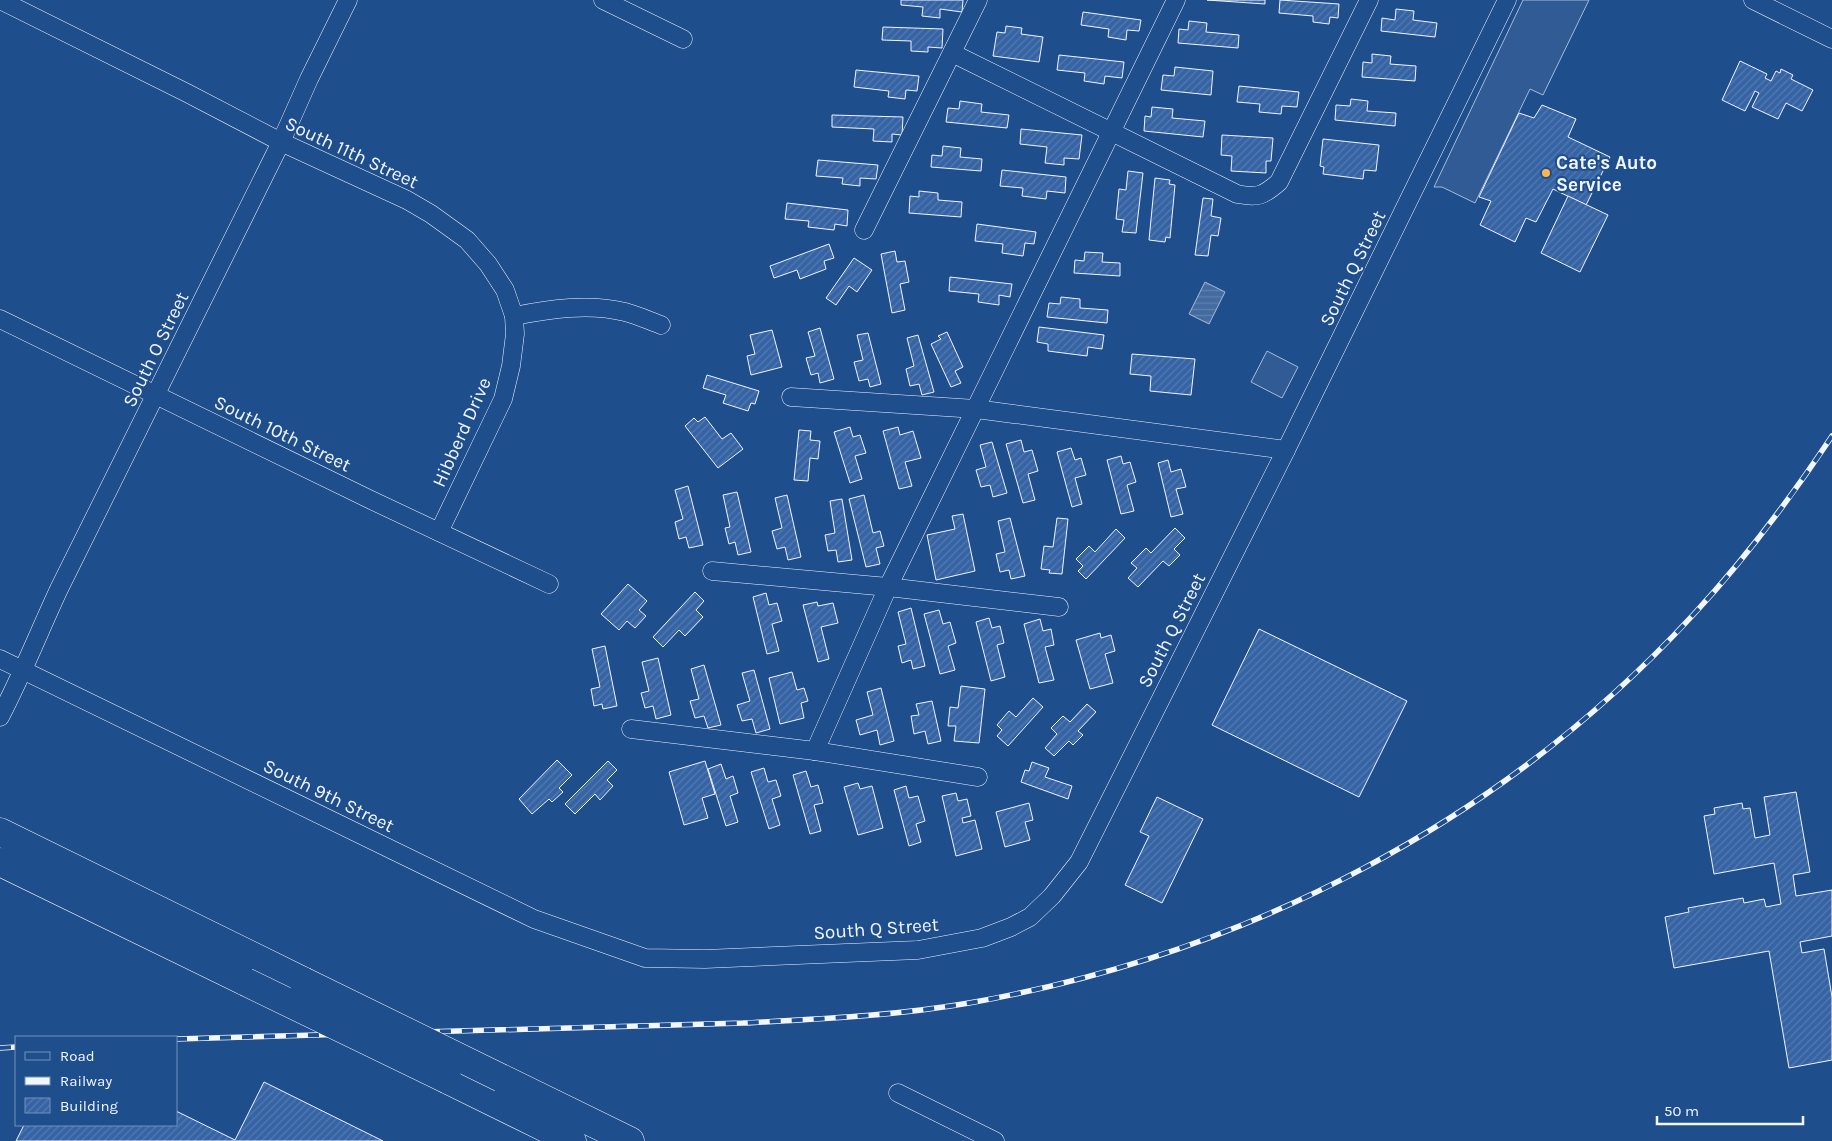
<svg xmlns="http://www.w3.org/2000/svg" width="1832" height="1141" viewBox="0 0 1832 1141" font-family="Karla,sans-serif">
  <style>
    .built { fill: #305b95; stroke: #a8bbd7 }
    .water { fill: url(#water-rules); stroke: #a8bbd7 }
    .building { fill: url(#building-hatch); stroke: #f2f6ff }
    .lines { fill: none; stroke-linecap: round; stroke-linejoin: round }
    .minor-casing { stroke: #f2f6ff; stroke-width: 19 }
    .trunk-casing { stroke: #f2f6ff; stroke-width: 29 }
    .minor { stroke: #1f4e8c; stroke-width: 18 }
    .trunk { stroke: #1f4e8c; stroke-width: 28 }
    .rail-casing { stroke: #f2f6ff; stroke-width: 5.5 }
    .rail { stroke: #1f4e8c; stroke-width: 4; stroke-dasharray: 11; stroke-linecap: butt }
    .trunk-bridge-casing { stroke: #f2f6ff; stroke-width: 29; stroke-linecap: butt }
    .trunk-bridge { stroke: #1f4e8c; stroke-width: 28 }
    .poi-dot { fill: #ffb74d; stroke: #1f4e8c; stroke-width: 2 }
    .labels { text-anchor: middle; stroke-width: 4; stroke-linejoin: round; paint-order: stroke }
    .street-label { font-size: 19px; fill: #f2f6ff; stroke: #1f4e8c }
    .poi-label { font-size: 19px; font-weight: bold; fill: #f2f6ff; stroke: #1f4e8c; text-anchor: start }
  </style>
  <defs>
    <pattern id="water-rules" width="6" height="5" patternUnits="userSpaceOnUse" patternTransform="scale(1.25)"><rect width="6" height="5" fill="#446ba0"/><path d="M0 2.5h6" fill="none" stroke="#5f81ae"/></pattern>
    <pattern id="building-hatch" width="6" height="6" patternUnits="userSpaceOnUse" patternTransform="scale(1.25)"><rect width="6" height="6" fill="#3563a3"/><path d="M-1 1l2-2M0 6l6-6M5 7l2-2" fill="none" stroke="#537ab1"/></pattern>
  </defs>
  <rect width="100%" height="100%" fill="#1f4e8c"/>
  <g class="built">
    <path d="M 1523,0 L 1589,0 L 1543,95 L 1530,89 L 1475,203 L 1442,187 L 1434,187 Z"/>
    <path d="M 1267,351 L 1298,367 L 1282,398 L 1251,382 Z"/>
  </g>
  <path class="water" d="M 1205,282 L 1225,292 L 1209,324 L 1189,314 Z"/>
  <g class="building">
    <path d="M 901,0 L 963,0 L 962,12 L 940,9 L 940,18 L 922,16 L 923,7 L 901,5 Z"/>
    <path d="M 1207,0 L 1265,0 L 1265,4 Z"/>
    <path d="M 1280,0 L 1339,4 L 1338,18 L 1330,17 L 1329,24 L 1313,22 L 1313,16 L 1279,13 Z"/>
    <path d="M 1396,9 L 1414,11 L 1413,20 L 1437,23 L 1435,37 L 1381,31 L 1382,18 L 1395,20 Z"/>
    <path d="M 1083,12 L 1141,20 L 1139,31 L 1127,30 L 1126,40 L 1108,37 L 1109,29 L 1081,25 Z"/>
    <path d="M 1189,21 L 1207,23 L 1206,32 L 1239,35 L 1238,48 L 1178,43 L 1179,29 L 1188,30 Z"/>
    <path d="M 1006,26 L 1022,28 L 1021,34 L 1043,37 L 1039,62 L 993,56 L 997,32 L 1005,33 Z"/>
    <path d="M 883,27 L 943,29 L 942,48 L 928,47 L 928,52 L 911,51 L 911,41 L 882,40 Z"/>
    <path d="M 1372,54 L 1391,56 L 1390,64 L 1416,66 L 1415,81 L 1362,77 L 1363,62 L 1372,63 Z"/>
    <path d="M 1059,55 L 1124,62 L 1122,78 L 1105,76 L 1104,84 L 1084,81 L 1085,73 L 1057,70 Z"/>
    <path d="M 1740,61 L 1767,74 L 1765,78 L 1771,81 L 1776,71 L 1780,73 L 1781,69 L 1793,75 L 1791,79 L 1813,90 L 1802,111 L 1786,103 L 1778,119 L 1752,107 L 1759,93 L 1755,91 L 1745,111 L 1722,100 Z"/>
    <path d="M 1175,67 L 1213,71 L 1211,95 L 1161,90 L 1163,75 L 1174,76 Z"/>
    <path d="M 856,70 L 919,76 L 917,91 L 906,90 L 905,99 L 888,97 L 889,91 L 854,87 Z"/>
    <path d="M 1239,86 L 1299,92 L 1297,107 L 1282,106 L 1281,114 L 1259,112 L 1260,104 L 1237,102 Z"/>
    <path d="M 1351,99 L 1368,101 L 1367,111 L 1396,113 L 1395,126 L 1335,120 L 1336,105 L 1350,106 Z"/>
    <path d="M 960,101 L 982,104 L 981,112 L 1009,115 L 1007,128 L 946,122 L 948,108 L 959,109 Z"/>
    <path d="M 1542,105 L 1576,119 L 1568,137 L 1610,157 L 1586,205 L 1553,189 L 1536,222 L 1526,218 L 1515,242 L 1480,225 L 1491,201 L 1479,197 L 1519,113 L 1534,118 Z"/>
    <path d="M 1152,107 L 1173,109 L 1172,118 L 1205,121 L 1203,137 L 1144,131 L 1145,116 L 1151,117 Z"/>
    <path d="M 832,115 L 903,117 L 902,135 L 892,134 L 892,142 L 873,141 L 874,129 L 832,127 Z"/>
    <path d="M 1021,129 L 1082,135 L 1079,159 L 1064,158 L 1064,165 L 1045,163 L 1047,147 L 1020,144 Z"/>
    <path d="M 1222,135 L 1273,138 L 1271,161 L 1266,161 L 1266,173 L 1231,171 L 1232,156 L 1221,155 Z"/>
    <path d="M 1323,139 L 1379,145 L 1376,171 L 1364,170 L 1363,179 L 1323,174 L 1324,167 L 1320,166 Z"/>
    <path d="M 943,146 L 961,148 L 960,157 L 982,159 L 981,171 L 931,167 L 932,155 L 942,156 Z"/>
    <path d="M 818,160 L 878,165 L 876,179 L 860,178 L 860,186 L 842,184 L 843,178 L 816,176 Z"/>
    <path d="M 1002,170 L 1066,177 L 1065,193 L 1047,191 L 1046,199 L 1022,196 L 1023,188 L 1000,186 Z"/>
    <path d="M 1128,171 L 1143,173 L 1136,233 L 1122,232 L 1124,220 L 1116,219 L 1119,189 L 1126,190 Z"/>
    <path d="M 1155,178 L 1170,180 L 1169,184 L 1175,185 L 1170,238 L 1166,237 L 1165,242 L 1149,240 Z"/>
    <path d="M 919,191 L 938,193 L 938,200 L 962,202 L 961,217 L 909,213 L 910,196 L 919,197 Z"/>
    <path d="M 1568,196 L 1608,215 L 1580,272 L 1541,253 Z"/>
    <path d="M 1203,198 L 1213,199 L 1211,216 L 1221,218 L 1218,236 L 1211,235 L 1208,256 L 1195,255 Z"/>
    <path d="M 787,203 L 848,210 L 847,226 L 835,224 L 834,230 L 808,227 L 809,221 L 785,219 Z"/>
    <path d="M 977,224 L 1036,232 L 1034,244 L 1025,243 L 1023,256 L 1002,253 L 1003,244 L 975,241 Z"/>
    <path d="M 829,244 L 834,258 L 824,261 L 826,269 L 800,279 L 797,270 L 774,278 L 770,266 Z"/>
    <path d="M 895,251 L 897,262 L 905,261 L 909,282 L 900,284 L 905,310 L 892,313 L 881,254 Z"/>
    <path d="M 1085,252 L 1103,253 L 1102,262 L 1120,263 L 1120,276 L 1074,273 L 1075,260 L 1084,261 Z"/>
    <path d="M 854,258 L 872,270 L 857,292 L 849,286 L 836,305 L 826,298 Z"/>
    <path d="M 950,277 L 1012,284 L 1010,297 L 999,295 L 999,305 L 978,302 L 979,294 L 949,291 Z"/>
    <path d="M 1061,297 L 1080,299 L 1080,308 L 1108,310 L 1107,323 L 1047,317 L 1049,303 L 1060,304 Z"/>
    <path d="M 1039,327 L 1104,335 L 1102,349 L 1088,347 L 1087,356 L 1048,351 L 1048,344 L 1037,342 Z"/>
    <path d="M 820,328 L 834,379 L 820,383 L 818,373 L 811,375 L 806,358 L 815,356 L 808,332 Z"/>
    <path d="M 772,330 L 782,367 L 751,375 L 747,356 L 755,354 L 750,335 Z"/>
    <path d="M 947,332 L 963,367 L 955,371 L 961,383 L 951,387 L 931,344 L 941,339 L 938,336 Z"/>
    <path d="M 868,333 L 881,384 L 870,387 L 868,379 L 859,381 L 854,362 L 863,360 L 857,335 Z"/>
    <path d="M 918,335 L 934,392 L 922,395 L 919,384 L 910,386 L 906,369 L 914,366 L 907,338 Z"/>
    <path d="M 1132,354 L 1195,359 L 1191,395 L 1150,391 L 1151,376 L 1130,374 Z"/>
    <path d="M 707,375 L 759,391 L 755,404 L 751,403 L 748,411 L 723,403 L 726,395 L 703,388 Z"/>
    <path d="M 705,417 L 722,439 L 731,433 L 743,449 L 718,468 L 685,426 L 694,418 L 698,422 Z"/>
    <path d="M 850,427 L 853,437 L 860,435 L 866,453 L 855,456 L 862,479 L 850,483 L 834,432 Z"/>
    <path d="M 898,427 L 900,435 L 913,431 L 921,458 L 905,462 L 912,486 L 899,489 L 883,431 Z"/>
    <path d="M 799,430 L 811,431 L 810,440 L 820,441 L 818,459 L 810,458 L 808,481 L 794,480 Z"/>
    <path d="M 1021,440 L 1024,452 L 1032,450 L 1038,471 L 1028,474 L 1035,500 L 1023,503 L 1006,444 Z"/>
    <path d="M 992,442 L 1007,493 L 993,497 L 990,485 L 981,487 L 976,470 L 986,467 L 980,445 Z"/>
    <path d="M 1071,448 L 1075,460 L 1081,458 L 1086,475 L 1075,478 L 1082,504 L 1072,507 L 1057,452 Z"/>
    <path d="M 1121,456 L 1123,464 L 1130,462 L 1136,482 L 1127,485 L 1134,511 L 1121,514 L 1107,460 Z"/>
    <path d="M 1168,460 L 1171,472 L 1181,469 L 1186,487 L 1176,489 L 1183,514 L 1171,517 L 1158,463 Z"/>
    <path d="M 688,486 L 703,545 L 689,548 L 686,537 L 679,539 L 675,522 L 683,519 L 675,490 Z"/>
    <path d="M 737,492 L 751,552 L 738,555 L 735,542 L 729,544 L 725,528 L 730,527 L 723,495 Z"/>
    <path d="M 787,495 L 801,557 L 788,560 L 785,547 L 777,549 L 772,531 L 782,528 L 775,498 Z"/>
    <path d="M 864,495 L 873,533 L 880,531 L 884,546 L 876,548 L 880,564 L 866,567 L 849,499 Z"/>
    <path d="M 842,499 L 852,560 L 838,562 L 836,550 L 828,551 L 825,535 L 835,533 L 830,501 Z"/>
    <path d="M 963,514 L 975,571 L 936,580 L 927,535 L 955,529 L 952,516 Z"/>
    <path d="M 1010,518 L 1025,576 L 1011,579 L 1009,570 L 1000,572 L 996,554 L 1005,552 L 998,521 Z"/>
    <path d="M 1057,518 L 1068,519 L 1062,574 L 1049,573 L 1050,570 L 1041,569 L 1044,546 L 1053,547 Z"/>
    <path d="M 1175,528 L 1185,538 L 1174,549 L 1180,555 L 1169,566 L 1163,561 L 1138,587 L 1128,578 L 1137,568 L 1131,563 L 1146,548 L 1151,553 Z"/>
    <path d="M 1116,529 L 1125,538 L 1086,579 L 1078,571 L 1083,566 L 1076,559 L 1089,546 L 1095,552 Z"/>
    <path d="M 628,584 L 647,601 L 639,610 L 646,616 L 635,628 L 627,621 L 619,630 L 601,614 Z"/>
    <path d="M 695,592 L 704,601 L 696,610 L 703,617 L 685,636 L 679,630 L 663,647 L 653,637 Z"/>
    <path d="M 766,593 L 769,605 L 777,603 L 782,621 L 772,624 L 779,651 L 767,654 L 753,597 Z"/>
    <path d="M 817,602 L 818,606 L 833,603 L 838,623 L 821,627 L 829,659 L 818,662 L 803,605 Z"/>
    <path d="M 911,608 L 925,666 L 913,669 L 911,660 L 902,663 L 898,646 L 906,644 L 898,612 Z"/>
    <path d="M 939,610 L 943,624 L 950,622 L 956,643 L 948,646 L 955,670 L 940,674 L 924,614 Z"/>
    <path d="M 989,618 L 992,628 L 1000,626 L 1004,643 L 997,645 L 1005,677 L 991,681 L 976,622 Z"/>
    <path d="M 1040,619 L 1043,631 L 1051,629 L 1054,645 L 1045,647 L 1054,680 L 1039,683 L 1024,624 Z"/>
    <path d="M 1259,629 L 1407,701 L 1359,797 L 1212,725 Z"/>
    <path d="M 1100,633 L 1101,638 L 1111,635 L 1115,651 L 1105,654 L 1113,683 L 1090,689 L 1076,640 Z"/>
    <path d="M 605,646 L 617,706 L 603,709 L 602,704 L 594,706 L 591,689 L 600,687 L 592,649 Z"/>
    <path d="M 658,658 L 671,715 L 656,719 L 653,706 L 645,708 L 641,693 L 649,691 L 642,662 Z"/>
    <path d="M 704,665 L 721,725 L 708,728 L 704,716 L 695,718 L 690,701 L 699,699 L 691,669 Z"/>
    <path d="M 754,670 L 770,729 L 756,733 L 752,719 L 742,721 L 737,705 L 750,701 L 742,673 Z"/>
    <path d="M 792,672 L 797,690 L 804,688 L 808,701 L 801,703 L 804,718 L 780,724 L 769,678 Z"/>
    <path d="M 961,686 L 985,689 L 979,743 L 954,741 L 956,726 L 948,726 L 950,707 L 958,708 Z"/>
    <path d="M 881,688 L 894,741 L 880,745 L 877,730 L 860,735 L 856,720 L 873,715 L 867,692 Z"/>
    <path d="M 1033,698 L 1043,707 L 1008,746 L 997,736 L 1002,730 L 997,725 L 1009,711 L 1016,717 Z"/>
    <path d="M 932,701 L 941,741 L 928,744 L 925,731 L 914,734 L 911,716 L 919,715 L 916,704 Z"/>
    <path d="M 1087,704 L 1096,712 L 1078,731 L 1083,735 L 1073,745 L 1069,741 L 1054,756 L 1045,748 L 1057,734 L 1051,728 L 1063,716 L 1070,722 Z"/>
    <path d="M 557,760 L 572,775 L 559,788 L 563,792 L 552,802 L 549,799 L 532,814 L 519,799 Z"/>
    <path d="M 608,761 L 617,770 L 607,780 L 613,786 L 600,800 L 595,794 L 575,814 L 565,804 Z"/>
    <path d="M 705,761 L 715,794 L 702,798 L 708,818 L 684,825 L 669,772 Z"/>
    <path d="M 1032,762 L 1049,768 L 1045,777 L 1072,786 L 1068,799 L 1021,782 L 1025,770 L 1029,771 Z"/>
    <path d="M 721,764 L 726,779 L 733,776 L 738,793 L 730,796 L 738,822 L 726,826 L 708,769 Z"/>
    <path d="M 764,768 L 768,782 L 776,780 L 781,796 L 772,799 L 780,825 L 769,829 L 751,772 Z"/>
    <path d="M 806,771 L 811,787 L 818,785 L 823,803 L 814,805 L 821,831 L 810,834 L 793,775 Z"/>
    <path d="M 858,783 L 860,789 L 872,786 L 883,828 L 858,835 L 844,787 Z"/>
    <path d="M 906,786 L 909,798 L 918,796 L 925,821 L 916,824 L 921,842 L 909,846 L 894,790 Z"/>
    <path d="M 1796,792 L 1810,872 L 1793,875 L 1796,896 L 1832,890 L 1832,936 L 1800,942 L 1802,953 L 1824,949 L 1832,997 L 1832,1060 L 1789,1068 L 1769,951 L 1674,968 L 1665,917 L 1689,912 L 1688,908 L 1743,898 L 1744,903 L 1764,899 L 1766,907 L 1781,904 L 1774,863 L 1714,874 L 1704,816 L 1715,814 L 1714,808 L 1742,803 L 1743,809 L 1750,808 L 1755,838 L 1770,835 L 1764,797 Z"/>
    <path d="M 956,793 L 958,801 L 967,799 L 971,816 L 962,818 L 963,823 L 975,820 L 982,849 L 956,856 L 942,796 Z"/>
    <path d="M 1157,797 L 1203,819 L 1162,903 L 1125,885 L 1149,836 L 1140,832 Z"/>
    <path d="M 1029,803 L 1033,820 L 1025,822 L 1030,840 L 1005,847 L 996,812 Z"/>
    <path d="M 264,1082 L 383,1141 L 16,1141 L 24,1125 L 176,1125 L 176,1111 L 235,1140 Z"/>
  </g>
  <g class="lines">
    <defs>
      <g id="minor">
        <path d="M 0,0 L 187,93 L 281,142 L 407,200 L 431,214 L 467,240 L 488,264 L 505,290 L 514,316 L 515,334 L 511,366 L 503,399 L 439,532"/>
        <path d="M 603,0 L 683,39"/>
        <path d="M 1753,0 L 1832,39"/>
        <path d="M 952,53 L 1237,194 C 1258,198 1263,196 1279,182 L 1369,0"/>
        <path d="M 864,230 L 978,0"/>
        <path d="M 514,316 C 550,309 589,303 625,312 C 637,315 650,321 661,325"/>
        <path d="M 0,319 L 369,499 L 549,584"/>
        <path d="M 791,397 L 976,409 L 1286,450"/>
        <path d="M 712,571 L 888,587 L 1059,607"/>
        <path d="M 0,659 L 534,919 L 645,958 L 705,959 L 918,950 L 982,938 L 1011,927 L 1030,917 L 1052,896 L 1079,862 L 1286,450 L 1507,0"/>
        <path d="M 0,717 C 22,675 39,632 59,589 L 281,142 L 309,79 L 348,0"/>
        <path d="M 631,729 L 815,751 L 978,777"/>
        <path d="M 815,751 L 888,587 L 1176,0"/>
        <path d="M 898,1093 L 995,1141"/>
      </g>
      <g id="trunk">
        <path d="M 0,832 L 303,981"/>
        <path d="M 0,862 L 246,982"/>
        <path d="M 501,1078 L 630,1141"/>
        <path d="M 448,1080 L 572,1141"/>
      </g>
    </defs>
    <use href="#minor" class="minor-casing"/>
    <use href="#trunk" class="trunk-casing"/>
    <use href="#minor" class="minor"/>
    <use href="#trunk" class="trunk"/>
    <defs>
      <g id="rail">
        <path d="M 176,1039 L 743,1023 C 818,1019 894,1016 969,1003 C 1246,954 1501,823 1693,615 C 1745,559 1790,499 1832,436"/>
        <path d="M 0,1048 L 16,1047"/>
      </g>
    </defs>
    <use href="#rail" class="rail-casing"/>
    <use href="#rail" class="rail"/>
    <defs>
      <g id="trunk-bridge">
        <path d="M 303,981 L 501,1078"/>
        <path d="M 246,982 L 448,1080"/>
      </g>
    </defs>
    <use href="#trunk-bridge" class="trunk-bridge-casing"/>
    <use href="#trunk-bridge" class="trunk-bridge"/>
  </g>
  <circle class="poi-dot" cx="1546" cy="173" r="5"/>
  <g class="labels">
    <g class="street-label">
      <text transform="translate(352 152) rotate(25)" y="7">South 11th Street</text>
      <text transform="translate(1352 268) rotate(-64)" y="7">South Q Street</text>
      <text transform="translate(155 349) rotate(-64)" y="7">South O Street</text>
      <text transform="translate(461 432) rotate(-66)" y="7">Hibberd Drive</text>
      <text transform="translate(283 433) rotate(26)" y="7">South 10th Street</text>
      <text transform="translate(1171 630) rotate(-63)" y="7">South Q Street</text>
      <text transform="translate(329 795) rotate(26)" y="7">South 9th Street</text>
      <text transform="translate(876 928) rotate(-4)" y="7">South Q Street</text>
    </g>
    <g class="poi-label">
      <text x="1556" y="169">Cate's Auto<tspan x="1556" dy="22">Service</tspan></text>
    </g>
  </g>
  <rect x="15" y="1036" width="162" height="90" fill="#1f4e8c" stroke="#7391ba"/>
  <rect x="25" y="1052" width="25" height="8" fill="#1f4e8c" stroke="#7391ba"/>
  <text x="60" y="1061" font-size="15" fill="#f2f6ff">Road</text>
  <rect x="25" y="1077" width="25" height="8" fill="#f2f6ff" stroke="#7391ba"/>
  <text x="60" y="1086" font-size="15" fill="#f2f6ff">Railway</text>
  <rect x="25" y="1098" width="25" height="15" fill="url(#building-hatch)" stroke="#7391ba"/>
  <text x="60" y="1111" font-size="15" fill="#f2f6ff">Building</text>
  <path d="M1657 1116v8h146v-8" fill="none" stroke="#f2f6ff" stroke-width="2.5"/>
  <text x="1664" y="1116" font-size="15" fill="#f2f6ff" stroke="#1f4e8c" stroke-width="4" paint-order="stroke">50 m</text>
</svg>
